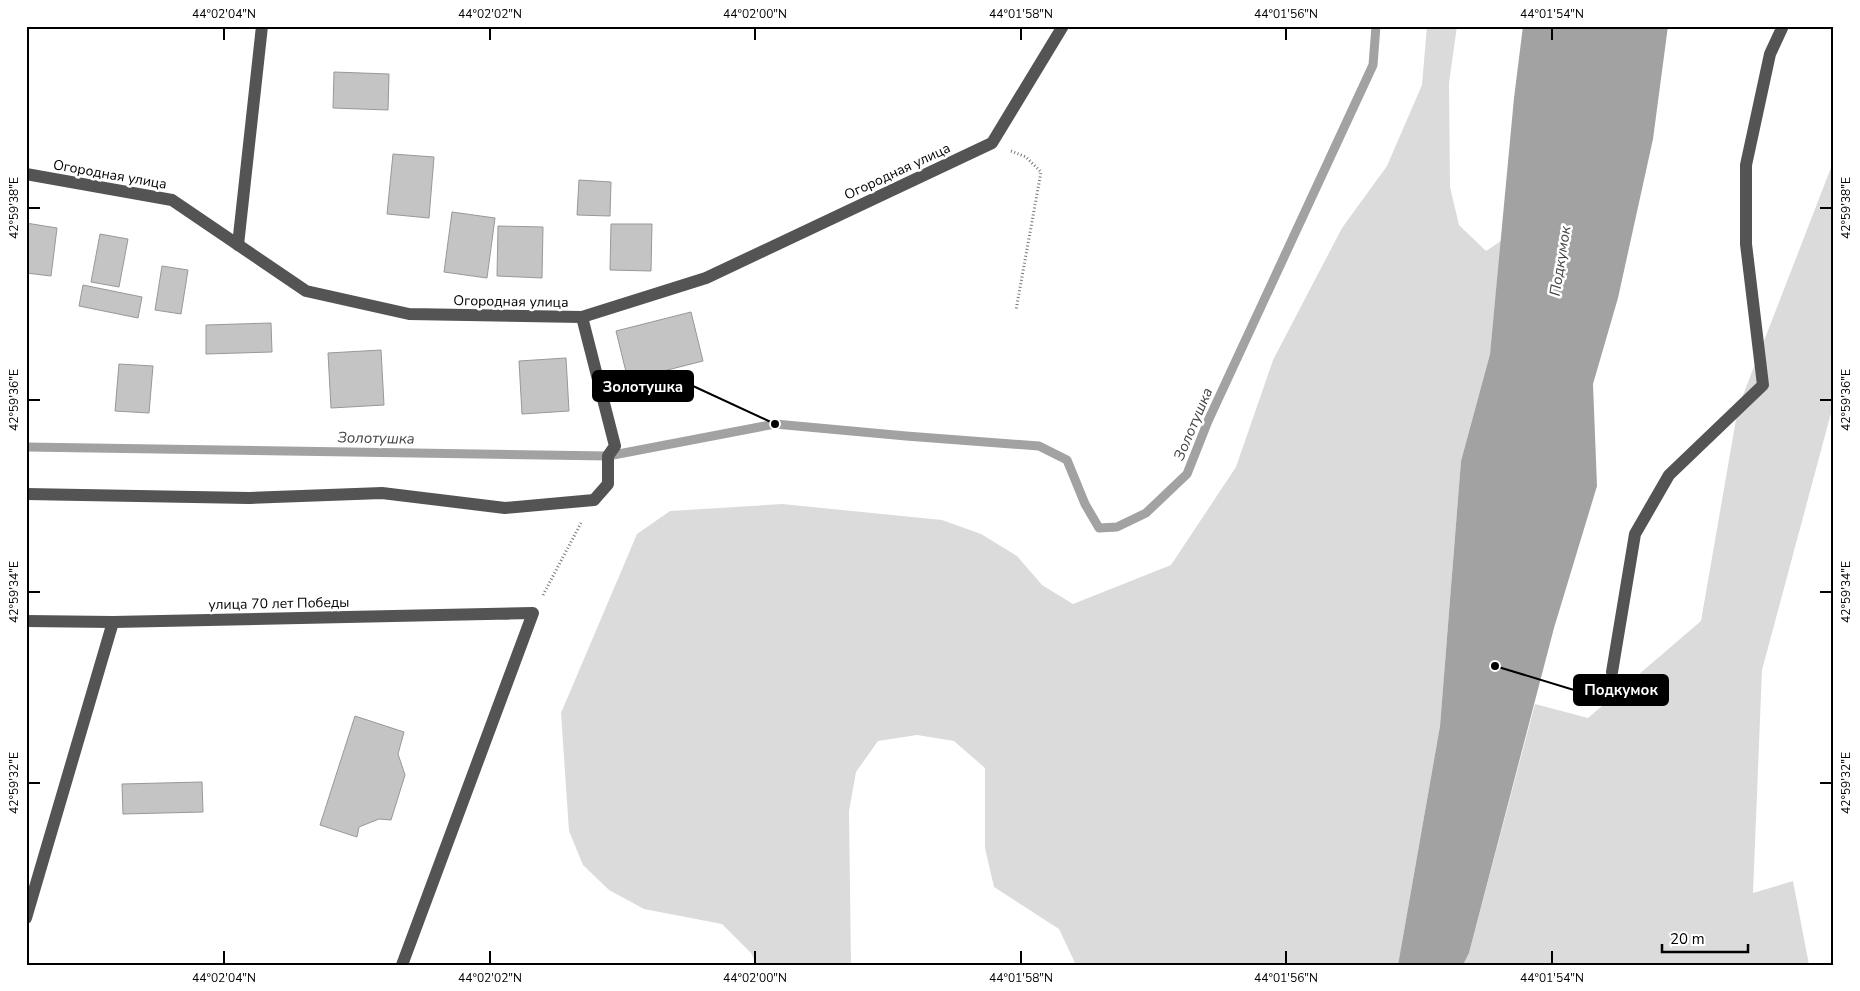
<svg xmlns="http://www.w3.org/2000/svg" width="1860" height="991" viewBox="0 0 1860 991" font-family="'Nunito Sans',sans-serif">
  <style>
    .green { fill: #dbdbdb }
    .water { fill: #a2a2a2 }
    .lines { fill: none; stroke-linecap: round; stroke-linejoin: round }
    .stream { stroke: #a2a2a2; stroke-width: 9 }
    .building { fill: #c4c4c4; stroke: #989898 }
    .path { stroke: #767676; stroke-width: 3; stroke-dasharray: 1 2.5; stroke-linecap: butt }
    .minor { stroke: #545454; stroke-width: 12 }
    .ticks { fill: none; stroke: #000; stroke-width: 2 }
    .labels { text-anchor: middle; stroke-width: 5; stroke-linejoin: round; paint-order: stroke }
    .street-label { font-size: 14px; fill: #000; stroke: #fff }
    .water-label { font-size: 15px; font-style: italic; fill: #434343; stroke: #fff }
    .leader { fill: none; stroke: #000; stroke-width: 2 }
    .callout-dot { fill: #000; stroke: #fff; stroke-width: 2 }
    .callout { fill: #000; stroke: #000; stroke-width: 2 }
    .callout-label { font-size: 15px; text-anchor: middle; font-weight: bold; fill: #fff }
    .neatline { fill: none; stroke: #000; stroke-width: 2 }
    .ticks-label { font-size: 12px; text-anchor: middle; fill: #000 }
  </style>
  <rect width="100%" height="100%" fill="#fff"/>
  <g class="green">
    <path d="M 1427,26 L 1457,26 L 1449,83 L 1450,187 L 1459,225 L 1486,251 L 1501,241 L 1490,354 L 1461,461 L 1440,726 L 1398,965 L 1076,965 L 1059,929 L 994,887 L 985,848 L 985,768 L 954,741 L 917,735 L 878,741 L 856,772 L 849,811 L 851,965 L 757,965 L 751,953 L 722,924 L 644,909 L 609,890 L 583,865 L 569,831 L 561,713 L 637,534 L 670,511 L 782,504 L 942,520 L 981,534 L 1017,556 L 1042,585 L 1073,604 L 1171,565 L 1236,467 L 1273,360 L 1342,228 L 1387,166 L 1422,85 Z"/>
    <path d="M 1834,160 L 1834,402 L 1762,670 L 1753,893 L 1793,881 L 1809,965 L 1463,965 L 1469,953 L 1535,704 L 1588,718 L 1701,621 L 1738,408 Z"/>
  </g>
  <path class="water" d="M 1523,26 L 1668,26 L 1653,139 L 1618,298 L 1593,384 L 1597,486 L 1554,628 L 1469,953 L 1463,965 L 1398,965 L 1440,726 L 1461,461 L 1490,354 L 1514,98 Z"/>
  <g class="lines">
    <path class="stream" d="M 26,447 L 608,456 L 775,424 L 906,436 L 1039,446 L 1067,460 L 1085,504 L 1099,528 L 1117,527 L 1146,513 L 1187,474 L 1208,421 L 1373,65 L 1376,26"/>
  </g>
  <g class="building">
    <path d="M 334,72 L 389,74 L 388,110 L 333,108 Z"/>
    <path d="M 393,154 L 434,157 L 429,218 L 387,214 Z"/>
    <path d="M 579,180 L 611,182 L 610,216 L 577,215 Z"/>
    <path d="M 452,212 L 495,218 L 487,278 L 444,272 Z"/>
    <path d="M 26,223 L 57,228 L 51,276 L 26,273 Z"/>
    <path d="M 611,224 L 652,224 L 651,271 L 610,270 Z"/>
    <path d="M 498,226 L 543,227 L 542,278 L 497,276 Z"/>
    <path d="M 100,234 L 128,239 L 119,287 L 91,282 Z"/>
    <path d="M 162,266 L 188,270 L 181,314 L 155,310 Z"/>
    <path d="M 83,285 L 142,297 L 138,318 L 79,306 Z"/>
    <path d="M 691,312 L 703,361 L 628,380 L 616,331 Z"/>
    <path d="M 271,323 L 272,352 L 206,354 L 206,325 Z"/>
    <path d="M 381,350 L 384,405 L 331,408 L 328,353 Z"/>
    <path d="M 566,358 L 569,411 L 522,414 L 519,361 Z"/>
    <path d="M 119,364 L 153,366 L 149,413 L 115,411 Z"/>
    <path d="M 355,716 L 404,732 L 398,754 L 405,775 L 391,820 L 379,819 L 359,827 L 357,837 L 320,825 Z"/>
    <path d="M 202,782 L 203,812 L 123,814 L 122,784 Z"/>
  </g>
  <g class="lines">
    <g class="path">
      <path d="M 1011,151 L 1026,157 L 1041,172 L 1016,310"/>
      <path d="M 543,595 L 581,523"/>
    </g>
    <g class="minor">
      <path d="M 26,174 L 172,200 L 306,291 L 409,314 L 582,317 L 706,278 L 992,143 L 1063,26"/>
      <path d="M 238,245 L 262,26"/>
      <path d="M 26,494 L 249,498 L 382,493 L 505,508 L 594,500 L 608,484 L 608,456 L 615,446 L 582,317"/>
      <path d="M 26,621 L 113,622 L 533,613 L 402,965"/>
      <path d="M 1612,672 L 1635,534 L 1669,475 L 1763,385 L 1746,244 L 1746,165 L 1770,54 L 1783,26"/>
      <path d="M 26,918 L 113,622"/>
    </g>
  </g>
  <path class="ticks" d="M 224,28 L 224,40M 490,28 L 490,40M 755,28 L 755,40M 1021,28 L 1021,40M 1286,28 L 1286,40M 1552,28 L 1552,40M 28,208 L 40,208M 1820,208 L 1832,208M 28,400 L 40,400M 1820,400 L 1832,400M 28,592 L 40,592M 1820,592 L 1832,592M 28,783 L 40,783M 1820,783 L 1832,783M 224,951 L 224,964M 490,951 L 490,964M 755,951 L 755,964M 1021,951 L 1021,964M 1286,951 L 1286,964M 1552,951 L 1552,964"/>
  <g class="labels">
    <g class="street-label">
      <text transform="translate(897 171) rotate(-25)" y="5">Огородная улица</text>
      <text transform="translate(110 174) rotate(10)" y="5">Огородная улица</text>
      <text transform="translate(511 301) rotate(1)" y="5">Огородная улица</text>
      <text transform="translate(279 603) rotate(-1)" y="5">улица 70 лет Победы</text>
    </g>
    <g class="water-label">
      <text transform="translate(1560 261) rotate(-81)" y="5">Подкумок</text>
      <text transform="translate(1193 424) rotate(-67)" y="5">Золотушка</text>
      <text transform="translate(376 438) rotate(1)" y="5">Золотушка</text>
    </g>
  </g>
  <path class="leader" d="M775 424L693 386M1495 666L1574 690"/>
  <g class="callout-dot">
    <circle cx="775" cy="424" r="5"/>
    <circle cx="1495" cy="666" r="5"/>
  </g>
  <g class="callout">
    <rect x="593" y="371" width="100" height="30" rx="5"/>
    <rect x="1574" y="675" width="94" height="30" rx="5"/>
  </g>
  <g class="callout-label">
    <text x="643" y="392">Золотушка</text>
    <text x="1621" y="695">Подкумок</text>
  </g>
  <rect width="1860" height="991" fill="none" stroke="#ffffff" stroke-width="55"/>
  <path d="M1662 944v8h86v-8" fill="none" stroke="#000000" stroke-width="2.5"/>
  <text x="1670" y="944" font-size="15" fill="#000000" stroke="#ffffff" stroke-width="4" paint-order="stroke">20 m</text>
  <rect x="28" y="28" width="1804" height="936" class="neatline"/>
  <g class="ticks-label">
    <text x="224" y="18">44°02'04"N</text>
    <text x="490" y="18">44°02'02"N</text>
    <text x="755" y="18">44°02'00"N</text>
    <text x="1021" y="18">44°01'58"N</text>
    <text x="1286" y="18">44°01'56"N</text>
    <text x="1552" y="18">44°01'54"N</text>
    <text transform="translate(1846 208) rotate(-90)" y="4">42°59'38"E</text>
    <text transform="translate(14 208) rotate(-90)" y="4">42°59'38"E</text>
    <text transform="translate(1846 400) rotate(-90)" y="4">42°59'36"E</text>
    <text transform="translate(14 400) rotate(-90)" y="4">42°59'36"E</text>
    <text transform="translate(1846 592) rotate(-90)" y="4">42°59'34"E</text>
    <text transform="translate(14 592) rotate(-90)" y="4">42°59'34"E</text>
    <text transform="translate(1846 783) rotate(-90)" y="4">42°59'32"E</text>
    <text transform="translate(14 783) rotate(-90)" y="4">42°59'32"E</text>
    <text x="224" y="982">44°02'04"N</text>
    <text x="490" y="982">44°02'02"N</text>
    <text x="755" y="982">44°02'00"N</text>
    <text x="1021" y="982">44°01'58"N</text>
    <text x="1286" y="982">44°01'56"N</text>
    <text x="1552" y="982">44°01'54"N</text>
  </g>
</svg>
